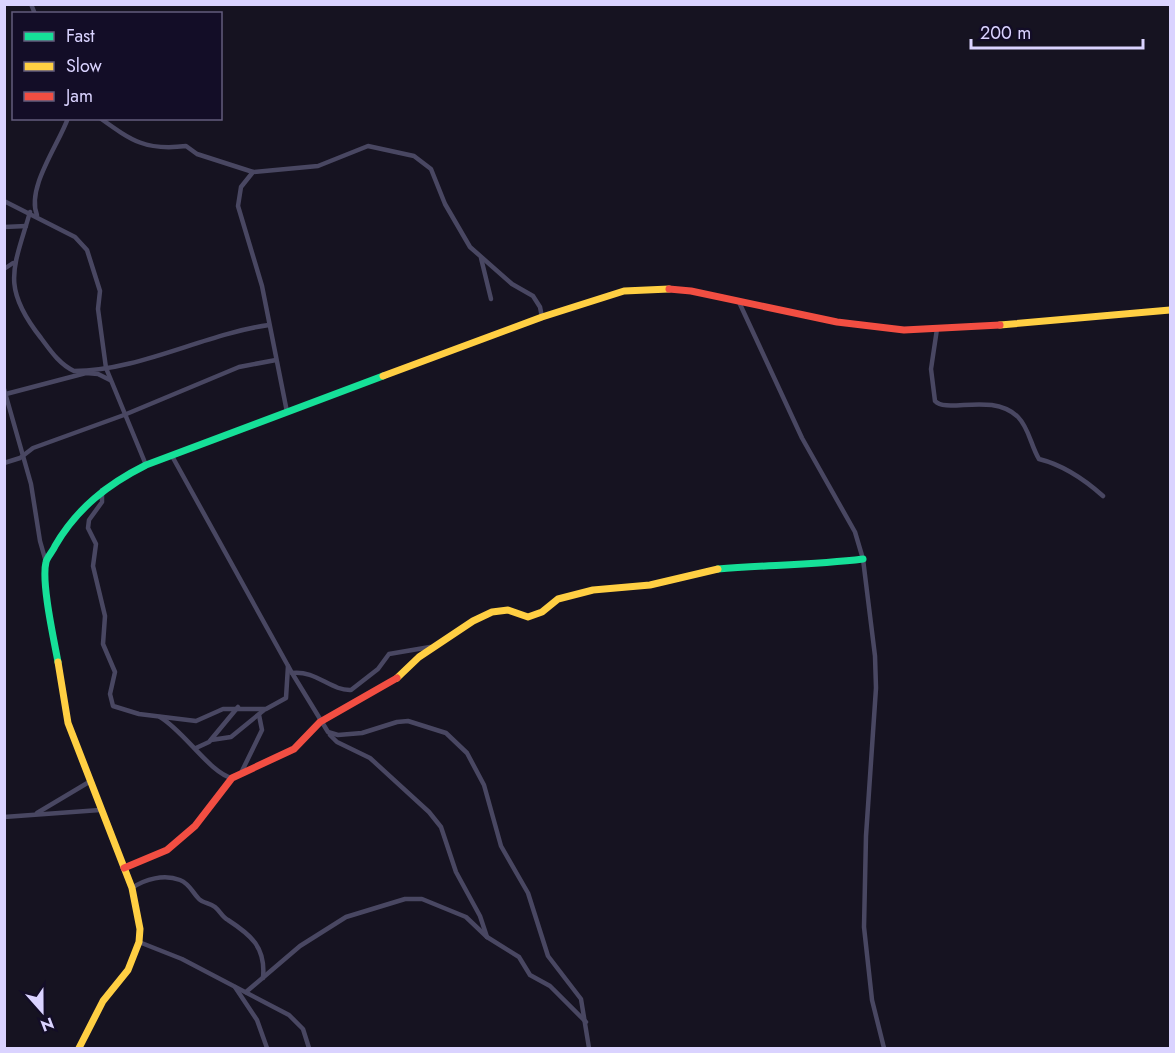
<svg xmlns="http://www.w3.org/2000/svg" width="1175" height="1053" viewBox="0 0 1175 1053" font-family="Jost,sans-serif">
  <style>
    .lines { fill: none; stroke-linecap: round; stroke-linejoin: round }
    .street { stroke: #494762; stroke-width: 4.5 }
    .fast { stroke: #16e098; stroke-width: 7 }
    .slow { stroke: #ffcf43; stroke-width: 7 }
    .jam { stroke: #f24e42; stroke-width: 7 }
  </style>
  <rect width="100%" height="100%" fill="#161321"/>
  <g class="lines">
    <g class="street">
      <path d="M 31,4 L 35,14"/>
      <path d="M 100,118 C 132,141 146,151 186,146 L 197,154 L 253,172"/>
      <path d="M 4,201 L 75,237 L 87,250 L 100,291 L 98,309 L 106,368 L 146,465"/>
      <path d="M 30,212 C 14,268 0,286 41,338 C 50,350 59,364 74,371 C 139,371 204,334 269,325"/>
      <path d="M 37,215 C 26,188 59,144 68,118"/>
      <path d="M 4,227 L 26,226"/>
      <path d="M 481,258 L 491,299"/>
      <path d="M 4,269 L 13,263"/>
      <path d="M 739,302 L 802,438 L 855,532 L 863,559 L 875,656 L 876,688 L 866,836 L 864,927 L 872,1000 L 884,1048"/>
      <path d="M 937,329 L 931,369 L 935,401 C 947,414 992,392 1018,417 C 1029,428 1031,446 1039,459 C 1063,465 1084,479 1103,496"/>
      <path d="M 4,389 L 31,484 L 40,541 L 46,562"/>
      <path d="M 6,394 L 86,373 L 98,374 L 110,380"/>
      <path d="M 287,412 L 262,286 L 238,206 L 241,187 L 253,172 L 318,166 L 368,146 L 414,156 L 431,169 L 445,204 L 470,247 L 512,284 L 533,296 L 540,307 L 542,317"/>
      <path d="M 172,456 L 292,673 L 328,732 L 338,735 L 362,733 L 397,722 L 408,721 L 446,733 L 467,753 L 484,785 L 501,846 L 528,893 L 548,956 L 581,999 L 589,1048"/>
      <path d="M 4,463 L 20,458 L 33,448 L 124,415 L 239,367 L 276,360"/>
      <path d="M 102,490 L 102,502 L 89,520 L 88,528 L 96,544 L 93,566 L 105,616 L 103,644 L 115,672 L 110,694 L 113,706 L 139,714 L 196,721 L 223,709 L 266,709 L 286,698 L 288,666"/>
      <path d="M 292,673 C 316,670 331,691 351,690 L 378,669 L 389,654 L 430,647"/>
      <path d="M 160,717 C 184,731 211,774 232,778"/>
      <path d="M 330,735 L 337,742 L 370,758 L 429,812 L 441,827 L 456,872 L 480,916 L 487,937 L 519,957 L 530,975 L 550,986 L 586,1022"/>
      <path d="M 211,740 L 231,737 L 264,710"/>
      <path d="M 196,748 L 209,742 L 238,707"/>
      <path d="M 242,771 L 262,730 L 259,715"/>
      <path d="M 37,813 L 89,782"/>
      <path d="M 4,817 L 100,810"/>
      <path d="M 132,888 C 145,879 164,874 180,880 C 190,884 192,892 199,899 C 203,903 210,903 215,907 C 220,911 222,917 228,920 C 251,935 266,947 263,978"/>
      <path d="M 139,942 L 182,959 L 289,1015 L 303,1029 L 309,1048"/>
      <path d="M 235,987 L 257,1020 L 267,1048"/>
      <path d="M 246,992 L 300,946 L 346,917 L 405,899 L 422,899 L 466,917 L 487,937"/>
    </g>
    <g class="fast">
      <path d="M 718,569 C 766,565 814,565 863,559"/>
      <path d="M 58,662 C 54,640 41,582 46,562 C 47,557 53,551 55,546 C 77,508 108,484 146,465 L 383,376"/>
    </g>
    <g class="slow">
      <path d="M 1000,325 L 1170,310"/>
      <path d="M 383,376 L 542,317 L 624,291 L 669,289"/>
      <path d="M 58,662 L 68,723 L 132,888 L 140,929 L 139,942 L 128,970 L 103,1001 L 79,1048"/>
      <path d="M 397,678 L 419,657 L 473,621 L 492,612 L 508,610 L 528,617 L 542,612 L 558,599 L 593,590 L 650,585 L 718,569"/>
    </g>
    <g class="jam">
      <path d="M 669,289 L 691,291 L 837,322 L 904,330 L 1000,325"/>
      <path d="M 124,868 L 167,850 L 195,826 L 232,778 L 294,749 L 320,722 L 397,678"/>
    </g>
  </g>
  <rect width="1175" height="1053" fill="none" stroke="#dad3ff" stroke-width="12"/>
  <rect x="12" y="12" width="210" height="108" fill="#130d27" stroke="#635c7d" stroke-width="1.5"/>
  <rect x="24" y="32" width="30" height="9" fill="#16e098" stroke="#635c7d" stroke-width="1.5"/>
  <text x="66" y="42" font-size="18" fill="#dad3ff">Fast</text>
  <rect x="24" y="62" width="30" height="9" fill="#ffcf43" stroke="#635c7d" stroke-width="1.5"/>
  <text x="66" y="72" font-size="18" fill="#dad3ff">Slow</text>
  <rect x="24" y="92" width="30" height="9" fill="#f24e42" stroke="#635c7d" stroke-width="1.5"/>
  <text x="66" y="102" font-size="18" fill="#dad3ff">Jam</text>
  <g transform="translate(42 1011) rotate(159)" stroke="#130d27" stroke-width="4.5" paint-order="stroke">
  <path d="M0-4.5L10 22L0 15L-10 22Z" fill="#dad3ff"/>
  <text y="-9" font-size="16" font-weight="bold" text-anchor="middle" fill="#dad3ff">N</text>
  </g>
  <path d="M971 39v9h172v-9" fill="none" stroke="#dad3ff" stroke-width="3"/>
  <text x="980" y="39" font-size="18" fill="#dad3ff" stroke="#130d27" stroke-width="4.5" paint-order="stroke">200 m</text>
</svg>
